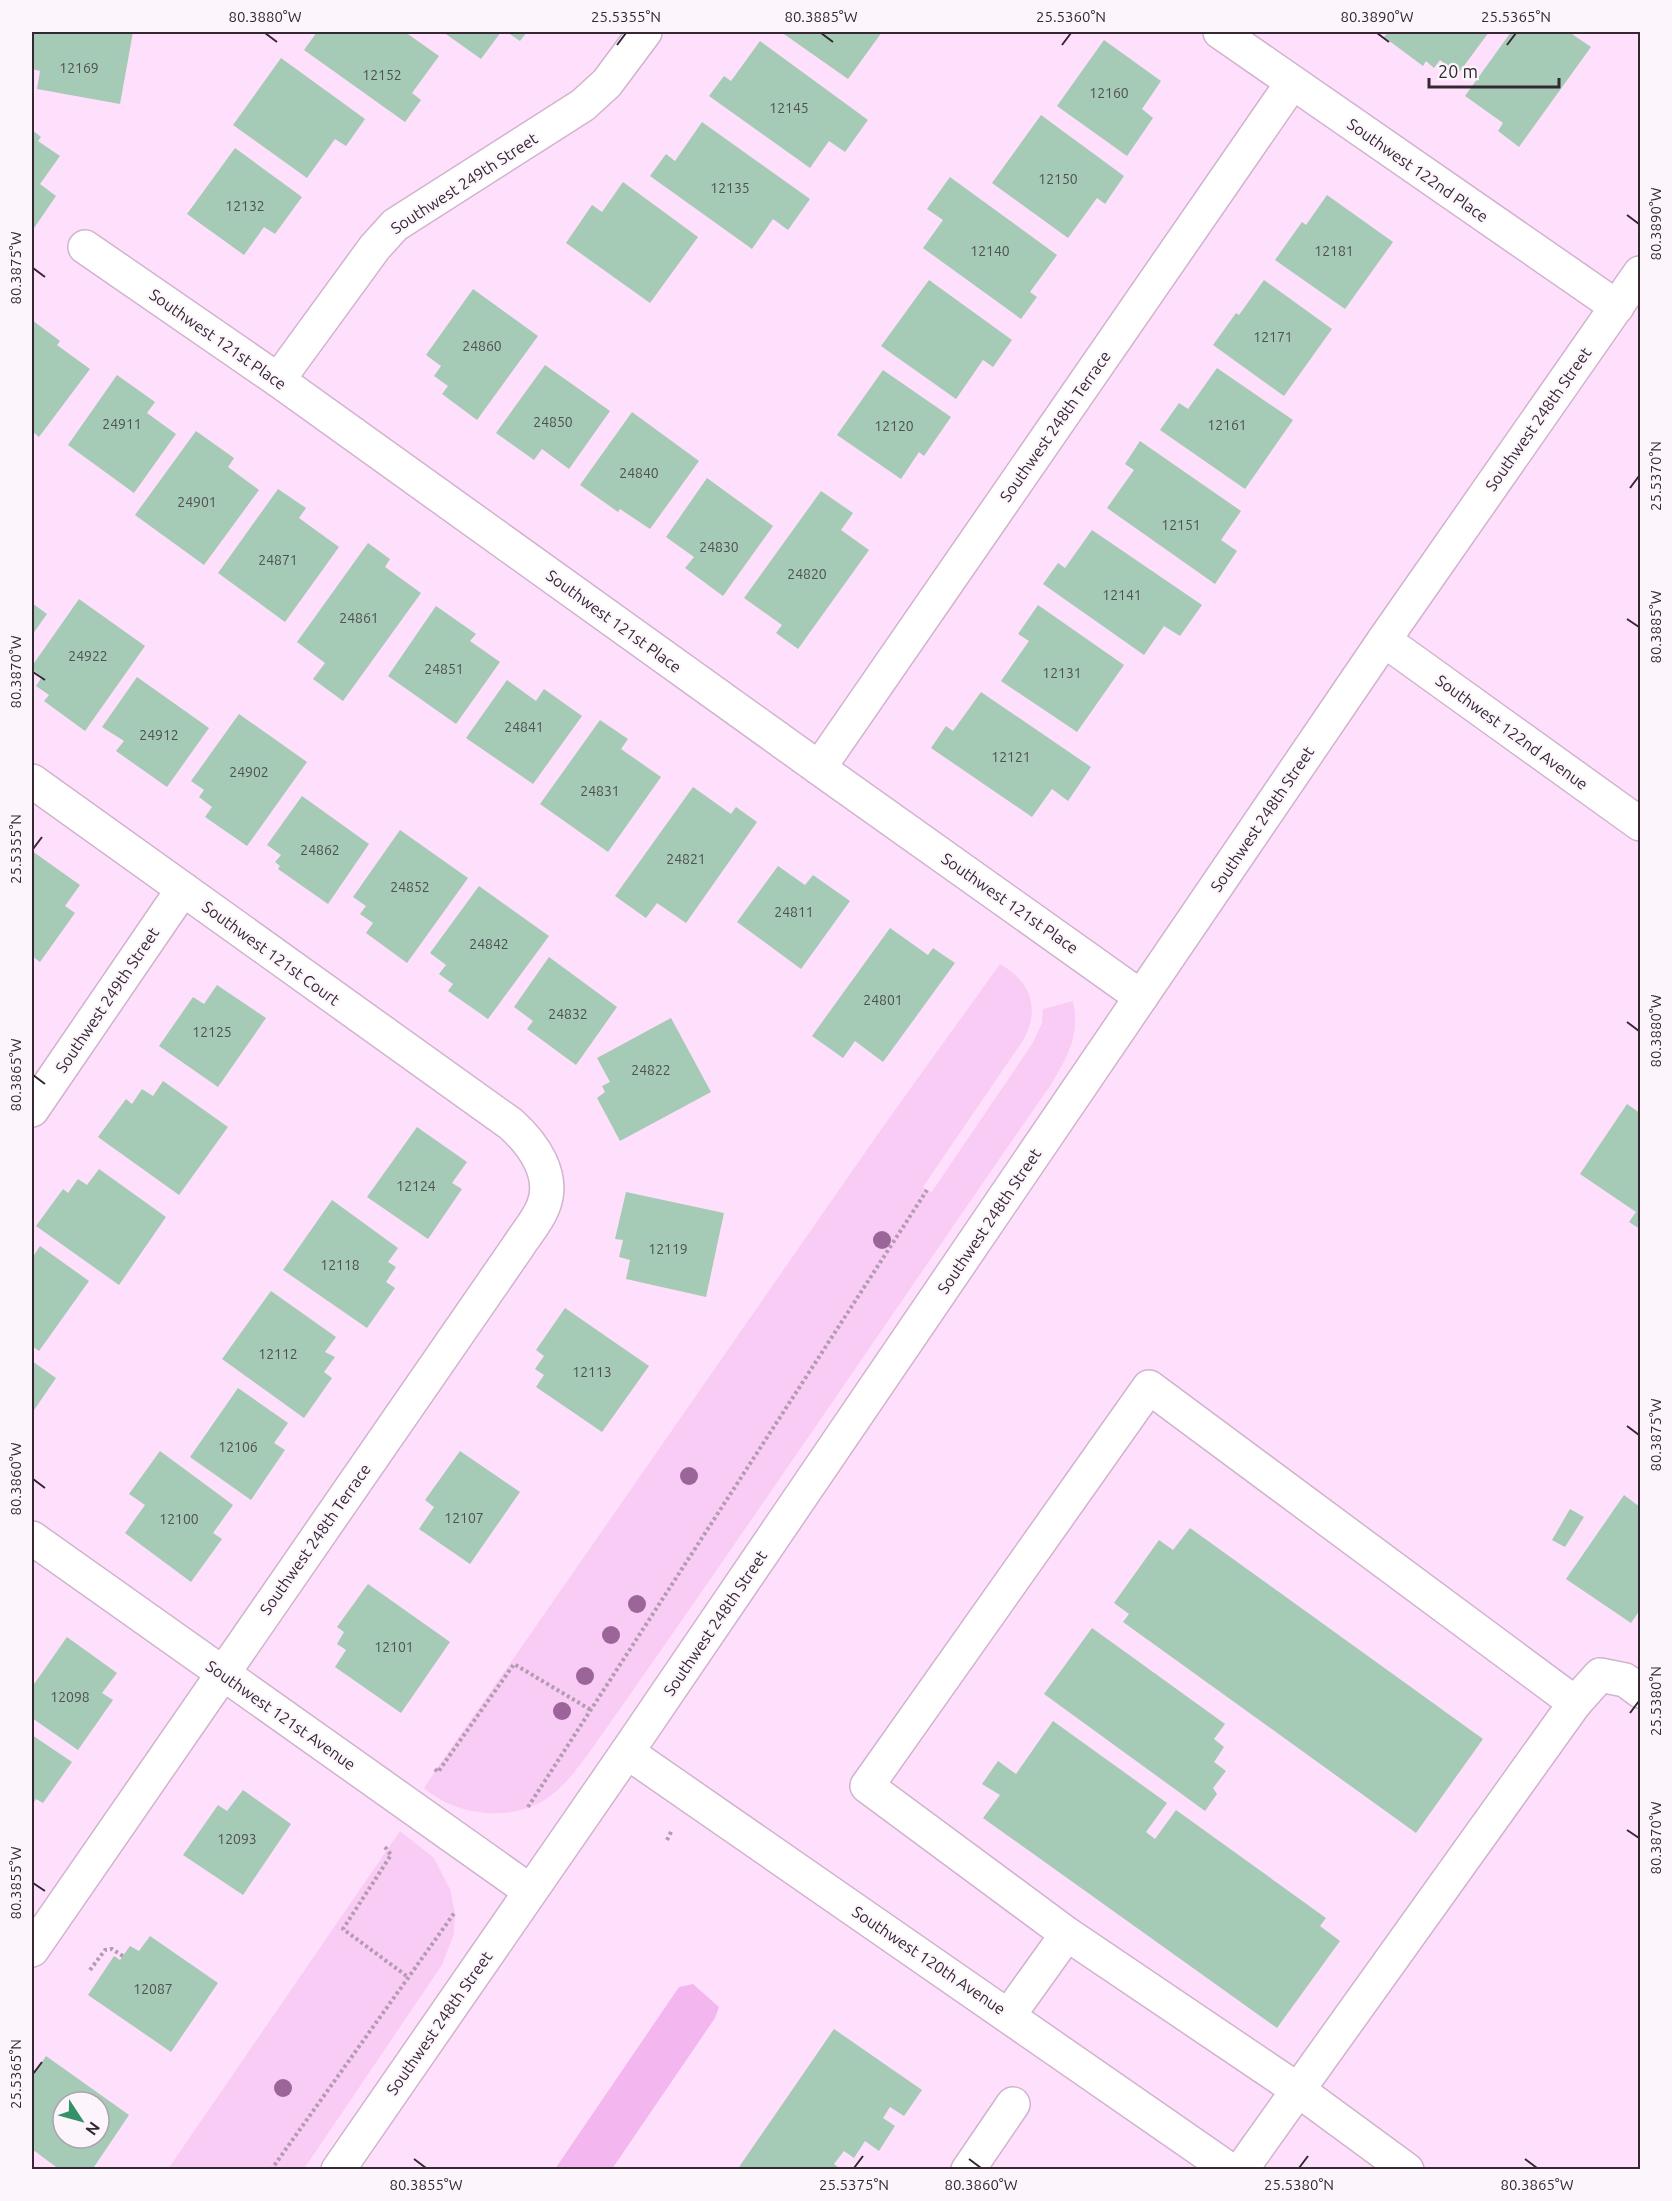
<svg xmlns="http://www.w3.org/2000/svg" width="1672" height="2201" viewBox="0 0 1672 2201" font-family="Ubuntu,sans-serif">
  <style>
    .green { fill: #f9ccf5 }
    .water { fill: #f4b6ee }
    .building { fill: #a5cab5; fill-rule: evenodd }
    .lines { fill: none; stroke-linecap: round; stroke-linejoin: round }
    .minor-casing { stroke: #d1b3ce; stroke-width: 36 }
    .path { stroke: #b39bb0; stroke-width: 4; stroke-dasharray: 3 3; stroke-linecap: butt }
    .minor { stroke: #fff; stroke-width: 33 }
    .tree { fill: #9b659a }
    .ticks { fill: none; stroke: #342833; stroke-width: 2 }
    .labels { text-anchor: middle; stroke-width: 4.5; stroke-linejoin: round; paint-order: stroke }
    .number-label { font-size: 14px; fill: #505054 }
    .street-label { font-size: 16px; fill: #342833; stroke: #fcf6fc }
    .neatline { fill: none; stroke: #342833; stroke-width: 2 }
    .ticks-label { font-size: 15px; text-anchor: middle; fill: #342833 }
  </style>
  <rect width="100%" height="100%" fill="#ffe0fc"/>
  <g class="green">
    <path d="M 1000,964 C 1031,982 1040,1007 1024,1039 L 923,1187 L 931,1193 L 1032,1044 L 1042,1023 L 1043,1009 L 1073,1001 C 1080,1035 1069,1054 1052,1083 C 898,1305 747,1529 591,1750 C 577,1769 563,1789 543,1801 C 506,1822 455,1815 424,1788 L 440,1764 L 882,1128 Z"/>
    <path d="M 400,1831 L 434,1858 L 450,1889 L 455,1912 L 454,1934 L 442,1965 L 304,2169 L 168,2169 Z"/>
  </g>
  <path class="water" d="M 693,1984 L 719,2007 L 715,2018 L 612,2169 L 555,2169 L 679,1987 Z"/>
  <g class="building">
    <path d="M 32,32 L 133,32 L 120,104 L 37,89 L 40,71 L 32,69 L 34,55 L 32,55 Z"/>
    <path d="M 317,32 L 405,32 L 439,56 L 412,93 L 421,100 L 405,122 L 304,50 Z"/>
    <path d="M 443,32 L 501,32 L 481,59 Z"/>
    <path d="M 507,32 L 527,32 L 520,41 Z"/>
    <path d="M 781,32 L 882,32 L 848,79 Z"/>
    <path d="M 1388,32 L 1489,32 L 1458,74 L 1440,60 L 1434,68 L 1426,61 L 1423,66 L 1384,37 Z"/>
    <path d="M 1511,32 L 1569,32 L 1591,47 L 1519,147 L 1498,131 L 1503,123 L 1465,96 Z"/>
    <path d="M 1104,40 L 1161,81 L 1142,109 L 1153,118 L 1127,156 L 1057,106 Z"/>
    <path d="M 760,41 L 868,120 L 845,152 L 829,141 L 810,168 L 709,96 L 724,76 L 731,81 Z"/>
    <path d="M 281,58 L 365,119 L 346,146 L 335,139 L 307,178 L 233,125 Z"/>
    <path d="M 1041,115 L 1124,176 L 1105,204 L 1097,198 L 1068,238 L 992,183 Z"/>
    <path d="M 702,122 L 810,199 L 788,230 L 773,219 L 752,249 L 650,176 L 666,154 L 675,161 Z"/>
    <path d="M 32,130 L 41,137 L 38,141 L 60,156 L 40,184 L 56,196 L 32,231 Z"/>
    <path d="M 235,148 L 302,197 L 275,234 L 264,227 L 244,255 L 187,214 Z"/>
    <path d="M 950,177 L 1057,255 L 1030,292 L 1037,297 L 1021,319 L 923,248 L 943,220 L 927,209 Z"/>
    <path d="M 623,182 L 698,237 L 650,303 L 566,243 L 592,205 L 602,212 Z"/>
    <path d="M 1327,195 L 1393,242 L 1345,309 L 1275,260 L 1302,222 L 1306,225 Z"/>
    <path d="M 929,280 L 1012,340 L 993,367 L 983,360 L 956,399 L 881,346 Z"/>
    <path d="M 1264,280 L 1332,329 L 1284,396 L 1213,345 L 1236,313 L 1239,315 Z"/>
    <path d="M 473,289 L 538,336 L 477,420 L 442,394 L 448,386 L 434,376 L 441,366 L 426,355 Z"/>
    <path d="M 32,320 L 60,341 L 57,345 L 90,369 L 39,437 L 32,431 Z"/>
    <path d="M 545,365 L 610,411 L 569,469 L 542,449 L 534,460 L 496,433 Z"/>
    <path d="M 1217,368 L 1293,420 L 1245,489 L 1160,430 L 1179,403 L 1188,409 Z"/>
    <path d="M 883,370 L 951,417 L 924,456 L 919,452 L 901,479 L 837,435 Z"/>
    <path d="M 117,375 L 155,402 L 147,413 L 176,434 L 134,493 L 68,445 Z"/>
    <path d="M 632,412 L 699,461 L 650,529 L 620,509 L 618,512 L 580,485 Z"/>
    <path d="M 196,431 L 234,458 L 228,467 L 259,490 L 204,565 L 135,515 Z"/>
    <path d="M 1140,441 L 1241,511 L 1221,540 L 1237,551 L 1215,584 L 1107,508 L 1134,470 L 1125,464 Z"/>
    <path d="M 707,478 L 773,526 L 723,596 L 685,568 L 694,557 L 666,537 Z"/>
    <path d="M 278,489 L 306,508 L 299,518 L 339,547 L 285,622 L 218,573 Z"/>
    <path d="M 821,491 L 853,513 L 841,530 L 869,550 L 798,649 L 776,633 L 782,625 L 744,598 Z"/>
    <path d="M 1092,530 L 1202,605 L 1180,636 L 1164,626 L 1144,655 L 1043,584 L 1058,563 L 1065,568 Z"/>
    <path d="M 368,543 L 390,559 L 385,567 L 421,593 L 343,701 L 313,679 L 325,663 L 297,642 Z"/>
    <path d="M 79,599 L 145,646 L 85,731 L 44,701 L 49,695 L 36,686 L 42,677 L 32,669 L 32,666 Z"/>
    <path d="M 32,603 L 47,614 L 32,635 Z"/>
    <path d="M 1038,605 L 1124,665 L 1077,732 L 1001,681 L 1029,641 L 1018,634 Z"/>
    <path d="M 436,606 L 476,634 L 470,641 L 500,662 L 456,724 L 388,676 Z"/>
    <path d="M 137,677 L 209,728 L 167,787 L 116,751 L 124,741 L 102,727 Z"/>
    <path d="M 507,680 L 536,701 L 544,689 L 582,716 L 533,784 L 466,738 Z"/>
    <path d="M 981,692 L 1091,767 L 1068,801 L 1052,789 L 1032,817 L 931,748 L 946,726 L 953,731 Z"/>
    <path d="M 239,714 L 307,762 L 247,846 L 205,817 L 212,807 L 199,797 L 204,790 L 191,781 Z"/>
    <path d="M 600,720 L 628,739 L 621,749 L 661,777 L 608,852 L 540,804 Z"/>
    <path d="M 693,787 L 731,814 L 736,807 L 757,822 L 686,923 L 657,903 L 646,918 L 615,896 Z"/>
    <path d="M 302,796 L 369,844 L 328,904 L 278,869 L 280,866 L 275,862 L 281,855 L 267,845 Z"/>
    <path d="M 400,830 L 468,878 L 407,963 L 366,933 L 373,923 L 360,914 L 366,906 L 353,897 Z"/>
    <path d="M 32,851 L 80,885 L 65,906 L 75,913 L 40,962 L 32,956 Z"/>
    <path d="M 778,866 L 805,885 L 813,875 L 850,901 L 801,969 L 737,922 Z"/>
    <path d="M 479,886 L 549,936 L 488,1019 L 448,991 L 453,984 L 439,974 L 446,965 L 430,953 Z"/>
    <path d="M 890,928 L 928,955 L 933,948 L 955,963 L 883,1062 L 855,1041 L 843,1058 L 812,1036 Z"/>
    <path d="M 549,957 L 617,1007 L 576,1065 L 527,1029 L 533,1021 L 514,1007 Z"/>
    <path d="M 217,985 L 266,1018 L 218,1087 L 159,1046 L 193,997 L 204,1004 Z"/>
    <path d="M 671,1018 L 711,1092 L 620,1141 L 597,1098 L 605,1092 L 602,1086 L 610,1082 L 597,1058 Z"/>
    <path d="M 163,1081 L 228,1127 L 179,1195 L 98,1137 L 126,1099 L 132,1104 L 142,1089 L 153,1096 Z"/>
    <path d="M 1627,1104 L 1640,1113 L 1640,1229 L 1629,1222 L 1636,1212 L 1580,1174 Z"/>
    <path d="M 417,1127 L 467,1162 L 452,1183 L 462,1189 L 428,1239 L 367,1197 Z"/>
    <path d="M 99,1169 L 166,1217 L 119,1285 L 36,1226 L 63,1189 L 68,1193 L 78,1179 L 87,1185 Z"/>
    <path d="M 626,1192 L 724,1213 L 706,1297 L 626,1279 L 630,1260 L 619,1257 L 623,1240 L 615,1239 Z"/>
    <path d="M 332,1200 L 398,1248 L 388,1262 L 396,1267 L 386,1282 L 395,1288 L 367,1328 L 283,1270 Z"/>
    <path d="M 40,1246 L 89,1281 L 39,1351 L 32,1346 L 32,1258 Z"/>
    <path d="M 271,1291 L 336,1337 L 325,1352 L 335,1357 L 324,1372 L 332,1378 L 304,1418 L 222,1359 Z"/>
    <path d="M 565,1308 L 649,1366 L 602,1432 L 536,1387 L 544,1375 L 535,1369 L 544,1356 L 536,1350 Z"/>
    <path d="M 32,1361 L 56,1378 L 32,1413 Z"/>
    <path d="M 238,1388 L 288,1423 L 274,1443 L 285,1450 L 251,1500 L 190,1457 Z"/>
    <path d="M 160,1451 L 233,1505 L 213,1533 L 222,1539 L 191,1582 L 125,1533 L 145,1505 L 129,1494 Z"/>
    <path d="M 460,1451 L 520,1492 L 470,1564 L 419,1529 L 434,1507 L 425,1500 Z"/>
    <path d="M 1624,1495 L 1640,1507 L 1640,1610 L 1631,1623 L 1566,1579 Z"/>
    <path d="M 1570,1509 L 1584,1517 L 1565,1547 L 1552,1540 Z"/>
    <path d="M 1190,1528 L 1483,1739 L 1416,1833 L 1123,1622 L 1129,1614 L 1114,1603 L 1159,1540 L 1173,1550 Z"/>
    <path d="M 368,1584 L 450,1642 L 401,1713 L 335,1667 L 346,1650 L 337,1644 L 344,1632 L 337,1627 Z"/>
    <path d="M 1092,1628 L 1225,1724 L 1214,1739 L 1224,1747 L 1214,1762 L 1226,1771 L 1213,1788 L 1217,1794 L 1205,1811 L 1044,1694 Z"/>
    <path d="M 67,1637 L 117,1673 L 102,1693 L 113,1700 L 78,1750 L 32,1718 L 32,1687 Z"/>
    <path d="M 1053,1721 L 1167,1803 L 1146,1832 L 1155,1839 L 1176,1810 L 1326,1918 L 1320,1926 L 1340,1941 L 1277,2028 L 983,1818 L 1000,1795 L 982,1784 L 998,1761 L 1016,1774 Z"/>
    <path d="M 32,1735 L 72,1762 L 43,1803 L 36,1799 L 32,1805 Z"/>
    <path d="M 243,1790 L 291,1824 L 243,1895 L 183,1855 L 218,1805 L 227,1811 Z"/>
    <path d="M 150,1936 L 218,1983 L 171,2052 L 88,1995 L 114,1956 L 120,1960 L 130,1946 L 139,1951 Z"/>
    <path d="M 834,2029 L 922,2090 L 904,2116 L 890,2107 L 883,2118 L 895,2126 L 879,2151 L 865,2141 L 854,2158 L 844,2151 L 834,2164 L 839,2168 L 838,2170 L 737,2170 Z"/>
    <path d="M 46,2056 L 129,2115 L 92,2170 L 60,2170 L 32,2149 L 32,2077 ZM 63,2102 L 99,2102 L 99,2138 L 63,2138 Z"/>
  </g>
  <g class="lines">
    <defs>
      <g id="minor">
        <path d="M 1220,32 L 1617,307"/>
        <path d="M 85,247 L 278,380 L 819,768 L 1141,997"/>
        <path d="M 278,380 L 375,247 L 395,225 L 583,105 L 607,83 L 645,32"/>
        <path d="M 1384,640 L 1640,824"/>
        <path d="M 819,768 L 1292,83"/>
        <path d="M 32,781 L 511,1124 C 533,1144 556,1175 543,1207 C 537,1222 525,1235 517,1248 L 32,1950"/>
        <path d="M 32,1110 L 183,889"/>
        <path d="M 32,1538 L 530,1891"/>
        <path d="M 1575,1703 L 1600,1675 L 1625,1680 L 1640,1691"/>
        <path d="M 627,1752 L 1230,2170"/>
        <path d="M 1009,2015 L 1067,1934 L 867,1786 L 1149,1387 L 1575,1703 L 1298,2090 L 1067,1934"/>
        <path d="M 338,2170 L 627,1752 L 1384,640 L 1640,273"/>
        <path d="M 968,2170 L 1013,2104"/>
        <path d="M 1241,2170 L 1298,2090 L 1407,2170"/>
      </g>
    </defs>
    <use href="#minor" class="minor-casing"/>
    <g class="path">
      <path d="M 435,1769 L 438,1772 L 514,1664 L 591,1710"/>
      <path d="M 528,1807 L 927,1190"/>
      <path d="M 667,1840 L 672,1830"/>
      <path d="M 385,1847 L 391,1855 L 343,1929 L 408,1977"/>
      <path d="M 90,1970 L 105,1950 L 112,1949 L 123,1956"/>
      <path d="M 271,2170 L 455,1912"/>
    </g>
    <use href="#minor" class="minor"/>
  </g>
  <g class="tree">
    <circle cx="882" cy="1240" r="9"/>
    <circle cx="689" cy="1476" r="9"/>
    <circle cx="637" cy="1604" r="9"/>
    <circle cx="611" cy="1635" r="9"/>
    <circle cx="585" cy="1676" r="9"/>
    <circle cx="562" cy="1711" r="9"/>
    <circle cx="283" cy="2088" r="9"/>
  </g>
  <path class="ticks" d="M 265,33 L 277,42M 821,33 L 833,42M 1377,33 L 1389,42M 617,45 L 626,33M 1062,45 L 1071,33M 1507,45 L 1516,33M 1627,215 L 1639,224M 33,268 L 45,277M 1630,488 L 1639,476M 1627,619 L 1639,627M 33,672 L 45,680M 33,849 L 42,837M 1627,1022 L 1639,1031M 33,1075 L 45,1084M 1627,1426 L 1639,1435M 33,1479 L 45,1488M 1630,1713 L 1639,1701M 1627,1830 L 1639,1838M 33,1883 L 45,1891M 33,2074 L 42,2062M 414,2159 L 426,2168M 969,2159 L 981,2168M 1525,2159 L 1537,2168M 854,2168 L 863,2156M 1299,2168 L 1308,2156"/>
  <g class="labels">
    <g class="number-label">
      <text x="79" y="73">12169</text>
      <text x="382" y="80">12152</text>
      <text x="1109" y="98">12160</text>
      <text x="789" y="113">12145</text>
      <text x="1058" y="184">12150</text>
      <text x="730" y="193">12135</text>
      <text x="245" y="211">12132</text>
      <text x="990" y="256">12140</text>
      <text x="1334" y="256">12181</text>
      <text x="1273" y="342">12171</text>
      <text x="482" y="351">24860</text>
      <text x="553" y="427">24850</text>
      <text x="122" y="429">24911</text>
      <text x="1227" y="430">12161</text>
      <text x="894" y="431">12120</text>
      <text x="639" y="478">24840</text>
      <text x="197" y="507">24901</text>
      <text x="1181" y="530">12151</text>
      <text x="719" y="552">24830</text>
      <text x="278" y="565">24871</text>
      <text x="807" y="579">24820</text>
      <text x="1122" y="600">12141</text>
      <text x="359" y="623">24861</text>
      <text x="88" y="661">24922</text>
      <text x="444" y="674">24851</text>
      <text x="1062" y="678">12131</text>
      <text x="524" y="732">24841</text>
      <text x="159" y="740">24912</text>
      <text x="1011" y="762">12121</text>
      <text x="249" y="777">24902</text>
      <text x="600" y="796">24831</text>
      <text x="320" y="855">24862</text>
      <text x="686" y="864">24821</text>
      <text x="410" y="892">24852</text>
      <text x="794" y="917">24811</text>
      <text x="489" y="949">24842</text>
      <text x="883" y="1005">24801</text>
      <text x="568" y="1019">24832</text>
      <text x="212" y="1037">12125</text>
      <text x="651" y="1075">24822</text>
      <text x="416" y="1191">12124</text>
      <text x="668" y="1254">12119</text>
      <text x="340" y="1270">12118</text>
      <text x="278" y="1359">12112</text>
      <text x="592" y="1377">12113</text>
      <text x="238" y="1452">12106</text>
      <text x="464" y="1523">12107</text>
      <text x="179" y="1524">12100</text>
      <text x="394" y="1652">12101</text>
      <text x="70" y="1702">12098</text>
      <text x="237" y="1844">12093</text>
      <text x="153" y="1994">12087</text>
    </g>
    <g class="street-label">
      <text transform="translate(1418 170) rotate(35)" y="6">Southwest 122nd Place</text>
      <text transform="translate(464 183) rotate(-33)" y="6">Southwest 249th Street</text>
      <text transform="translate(218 339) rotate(35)" y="6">Southwest 121st Place</text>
      <text transform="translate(1538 419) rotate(-55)" y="6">Southwest 248th Street</text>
      <text transform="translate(1055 426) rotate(-55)" y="6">Southwest 248th Terrace</text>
      <text transform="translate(614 621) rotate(36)" y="6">Southwest 121st Place</text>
      <text transform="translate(1512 732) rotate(36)" y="6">Southwest 122nd Avenue</text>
      <text transform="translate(1262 819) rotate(-56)" y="6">Southwest 248th Street</text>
      <text transform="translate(1010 903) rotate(35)" y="6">Southwest 121st Place</text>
      <text transform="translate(271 953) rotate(36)" y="6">Southwest 121st Court</text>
      <text transform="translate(107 1000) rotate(-56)" y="6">Southwest 249th Street</text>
      <text transform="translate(989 1221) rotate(-56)" y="6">Southwest 248th Street</text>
      <text transform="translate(315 1539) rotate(-55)" y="6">Southwest 248th Terrace</text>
      <text transform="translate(715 1623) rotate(-56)" y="6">Southwest 248th Street</text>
      <text transform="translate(281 1715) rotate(35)" y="6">Southwest 121st Avenue</text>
      <text transform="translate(929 1960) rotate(34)" y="6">Southwest 120th Avenue</text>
      <text transform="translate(439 2023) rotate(-55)" y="6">Southwest 248th Street</text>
    </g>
  </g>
  <rect width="1672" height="2201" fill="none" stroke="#fcf6fc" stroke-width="66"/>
  <g transform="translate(81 2120) rotate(126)"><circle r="28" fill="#fcf6fc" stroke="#aca4ac" stroke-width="1.5"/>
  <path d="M0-4.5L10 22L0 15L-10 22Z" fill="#359168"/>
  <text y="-9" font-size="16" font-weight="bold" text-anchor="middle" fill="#342833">N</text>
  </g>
  <path d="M1429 78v9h130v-9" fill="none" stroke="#342833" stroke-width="3"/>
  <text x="1438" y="78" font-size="18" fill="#342833" stroke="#fcf6fc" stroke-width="4.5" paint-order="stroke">20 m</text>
  <rect x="33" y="33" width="1606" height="2135" class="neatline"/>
  <g class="ticks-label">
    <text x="265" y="22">80.3880°W</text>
    <text x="626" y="22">25.5355°N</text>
    <text x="821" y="22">80.3885°W</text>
    <text x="1071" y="22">25.5360°N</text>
    <text x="1377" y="22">80.3890°W</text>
    <text x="1516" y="22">25.5365°N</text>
    <text transform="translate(1656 224) rotate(-90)" y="5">80.3890°W</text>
    <text transform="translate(16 268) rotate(-90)" y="5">80.3875°W</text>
    <text transform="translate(1656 476) rotate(-90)" y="5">25.5370°N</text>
    <text transform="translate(1656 627) rotate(-90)" y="5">80.3885°W</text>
    <text transform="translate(16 672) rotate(-90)" y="5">80.3870°W</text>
    <text transform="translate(16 849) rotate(-90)" y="5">25.5355°N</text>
    <text transform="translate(1656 1031) rotate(-90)" y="5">80.3880°W</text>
    <text transform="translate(16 1075) rotate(-90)" y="5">80.3865°W</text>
    <text transform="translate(1656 1435) rotate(-90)" y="5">80.3875°W</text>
    <text transform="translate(16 1479) rotate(-90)" y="5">80.3860°W</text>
    <text transform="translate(1656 1701) rotate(-90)" y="5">25.5380°N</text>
    <text transform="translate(1656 1838) rotate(-90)" y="5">80.3870°W</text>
    <text transform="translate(16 1883) rotate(-90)" y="5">80.3855°W</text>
    <text transform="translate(16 2074) rotate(-90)" y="5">25.5365°N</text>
    <text x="426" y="2190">80.3855°W</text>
    <text x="854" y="2190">25.5375°N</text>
    <text x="981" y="2190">80.3860°W</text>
    <text x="1299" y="2190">25.5380°N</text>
    <text x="1537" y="2190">80.3865°W</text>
  </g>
</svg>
